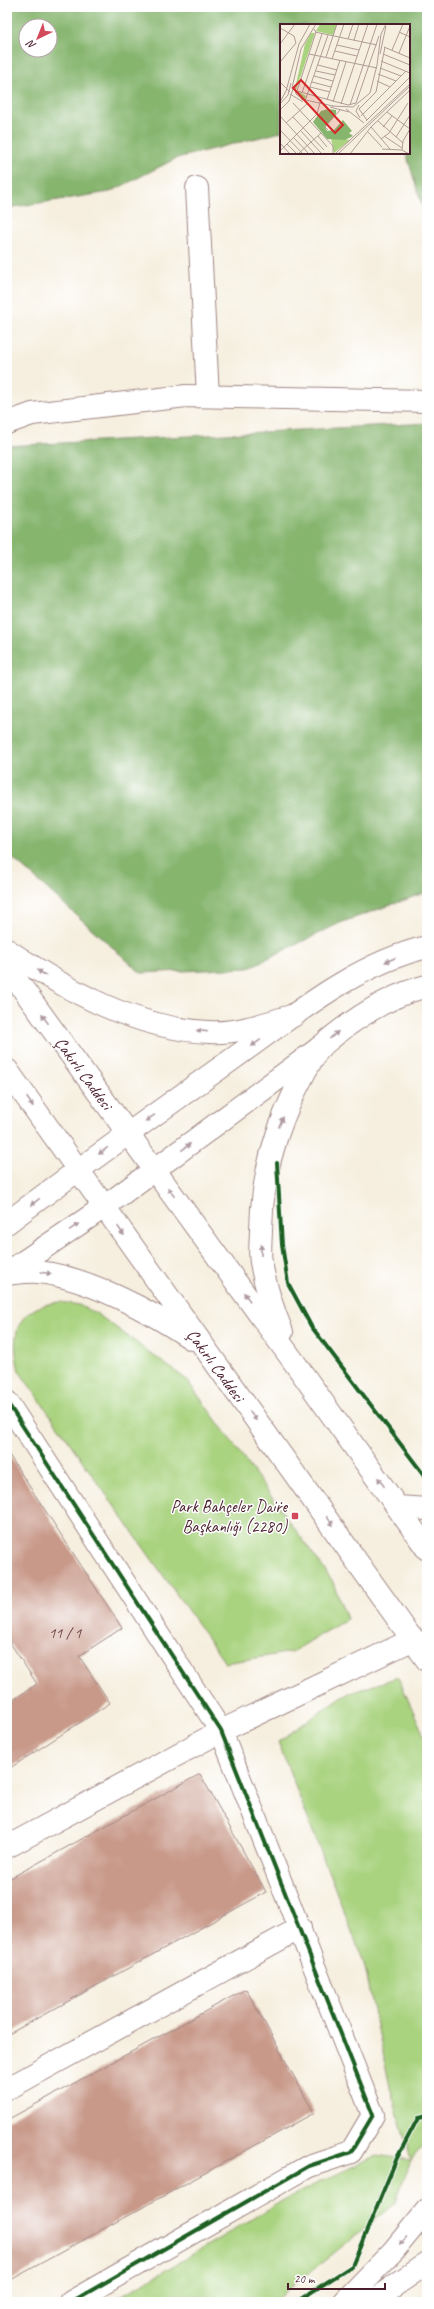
<svg xmlns="http://www.w3.org/2000/svg" width="434" height="2309" viewBox="0 0 434 2309" font-family="Caveat,sans-serif">
  <style>
    .green { fill: #a9d37f; stroke: #7a7955 }
    .forest { fill: #86b56e; stroke: #686a4c; fill-rule: evenodd }
    .building { fill: #c89989 }
    .lines { fill: none; stroke-linecap: round; stroke-linejoin: round }
    .minor-casing { stroke: #a08785; stroke-width: 24 }
    .secondary-casing { stroke: #a08785; stroke-width: 24 }
    .trunk-casing { stroke: #a08785; stroke-width: 24 }
    .minor { stroke: #fff; stroke-width: 22 }
    .secondary { stroke: #fff; stroke-width: 22 }
    .trunk { stroke: #fff; stroke-width: 22 }
    .cycleway-casing { stroke: #fff; stroke-width: 6 }
    .cycleway { stroke: #1b5e20; stroke-width: 4 }
    .oneway { fill: #ae9aa0 }
    .poi-dot { fill: #d1495b; stroke: #fff; stroke-width: 1.5 }
    .labels { text-anchor: middle; stroke-width: 3; stroke-linejoin: round; paint-order: stroke }
    .number-label { font-size: 15px; fill: #6a3e42 }
    .street-label { font-size: 17px; fill: #4a1f2b; stroke: #fff }
    .poi-label { font-size: 17px; fill: #4a1f2b; stroke: #fff; text-anchor: end }
    .inset-road { fill: none; stroke: #b19c97; stroke-width: 1 }
    .view { fill: #d62828; fill-opacity: 0.15; stroke: #d62828; stroke-width: 2 }
    .inset-edge { fill: none; stroke: #4a1f2b; stroke-width: 2 }
  </style>
  <rect width="100%" height="100%" fill="#fff"/>
  <filter id="ink" filterUnits="userSpaceOnUse"><feTurbulence type="fractalNoise" baseFrequency=".025" numOctaves="2"/><feDisplacementMap in="SourceGraphic" scale="8" xChannelSelector="R" yChannelSelector="G"/><feConvolveMatrix kernelMatrix="1 2 1 2 8 2 1 2 1" color-interpolation-filters="sRGB"/></filter>
  <filter id="wash" filterUnits="userSpaceOnUse"><feTurbulence type="fractalNoise" baseFrequency=".012" numOctaves="4" result="noise"/><feDisplacementMap in="SourceGraphic" scale="16" xChannelSelector="R" yChannelSelector="G"/><feGaussianBlur stdDeviation="0.9" result="paint"/><feColorMatrix in="noise" values="0 0 0 0 0 0 0 0 0 0 0 0 0 0 0 0 0 1.4 0 .05"/><feComposite in="paint" operator="in"/></filter>
  <g filter="url(#wash)">
    <rect width="100%" height="100%" fill="#f6efdf"/>
    <g class="green">
      <path d="M 60,1302 L 79,1305 L 96,1313 L 187,1380 L 332,1580 L 347,1619 L 292,1652 L 225,1663 L 19,1371 C 10,1333 16,1307 60,1302 Z"/>
      <path d="M 398,1677 L 427,1742 L 427,2141 L 411,2160 L 395,2204 L 273,2302 L 112,2302 L 287,2198 L 377,2155 L 411,2160 L 390,2087 L 364,1963 L 278,1742 L 344,1695 Z"/>
    </g>
    <g class="forest">
      <path d="M 7,7 L 427,7 L 427,222 L 406,153 L 409,153 L 409,25 L 281,25 L 281,132 L 177,158 L 110,192 L 7,208 ZM 26,26 L 50,26 L 50,50 L 26,50 Z"/>
      <path d="M 427,423 L 427,892 L 340,923 L 248,968 L 141,973 L 7,853 L 7,446 Z"/>
    </g>
    <g id="blocks">
      <g class="building">
        <path d="M 7,1452 L 122,1628 L 79,1656 L 110,1703 L 7,1770 L 7,1704 L 37,1684 L 7,1638 Z"/>
        <path d="M 200,1774 L 266,1892 L 7,2035 L 7,1880 Z"/>
        <path d="M 246,1989 L 314,2113 L 7,2282 L 7,2120 Z"/>
      </g>
    </g>
  </g>
  <g filter="url(#ink)">
    <use href="#blocks" fill-opacity="0" stroke="#a08785" stroke-width="1"/>
    <g class="lines">
      <defs>
        <g id="minor">
          <path d="M 197,188 L 208,396"/>
          <path d="M 7,423 L 32,414 L 186,396 L 427,401"/>
          <path d="M 7,1223 C 82,1166 158,1112 234,1058 C 293,1016 355,964 427,947"/>
          <path d="M 7,1273 L 104,1207 L 318,1049 C 349,1022 386,996 427,986"/>
          <path d="M 7,1402 L 221,1731 L 373,2115 L 351,2152 L 309,2166 L 71,2302"/>
          <path d="M 398,1507 L 427,1509"/>
          <path d="M 7,1847 L 221,1731 L 414,1639"/>
          <path d="M 7,2089 L 300,1928"/>
        </g>
        <g id="secondary">
          <path d="M 7,950 C 67,990 135,1029 209,1032 C 238,1034 268,1022 295,1015"/>
          <path d="M 7,967 L 297,1366 L 427,1549"/>
          <path d="M 7,1070 L 427,1660"/>
          <path d="M 7,1274 C 17,1273 28,1271 38,1272 C 87,1277 152,1312 192,1339"/>
          <path d="M 282,1332 C 273,1310 265,1286 261,1262 C 259,1252 261,1240 261,1229 C 262,1162 284,1105 318,1049"/>
        </g>
        <g id="trunk">
          <path d="M 344,2302 L 394,2250 L 427,2210"/>
          <path d="M 371,2302 L 427,2263"/>
        </g>
      </defs>
      <use href="#minor" class="minor-casing"/>
      <use href="#secondary" class="secondary-casing"/>
      <use href="#trunk" class="trunk-casing"/>
      <use href="#minor" class="minor"/>
      <use href="#secondary" class="secondary"/>
      <use href="#trunk" class="trunk"/>
      <defs>
        <g id="cycleway">
          <path d="M 277,1163 L 282,1245 L 288,1283 L 311,1326 L 427,1479"/>
          <path d="M 7,1402 L 221,1731 L 373,2115 L 351,2152 L 309,2166 L 71,2302"/>
          <path d="M 296,2302 L 352,2266 L 397,2158 L 418,2118 L 427,2116"/>
        </g>
      </defs>
      <use href="#cycleway" class="cycleway-casing"/>
      <use href="#cycleway" class="cycleway"/>
    </g>
    <defs><path id="oneway-solid" d="M-6-.8H1V-3.2L6.5 0L1 3.2V.8H-6Z"/></defs>
    <g class="oneway">
      <use href="#oneway-solid" transform="translate(390 960) rotate(157)"/>
      <use href="#oneway-solid" transform="translate(42 973) rotate(-147)"/>
      <use href="#oneway-solid" transform="translate(45 1019) rotate(-126)"/>
      <use href="#oneway-solid" transform="translate(202 1031) rotate(-173)"/>
      <use href="#oneway-solid" transform="translate(334 1035) rotate(-40)"/>
      <use href="#oneway-solid" transform="translate(256 1043) rotate(145)"/>
      <use href="#oneway-solid" transform="translate(30 1102) rotate(55)"/>
      <use href="#oneway-solid" transform="translate(150 1118) rotate(145)"/>
      <use href="#oneway-solid" transform="translate(281 1122) rotate(-66)"/>
      <use href="#oneway-solid" transform="translate(186 1147) rotate(-37)"/>
      <use href="#oneway-solid" transform="translate(103 1151) rotate(144)"/>
      <use href="#oneway-solid" transform="translate(171 1192) rotate(-126)"/>
      <use href="#oneway-solid" transform="translate(35 1202) rotate(143)"/>
      <use href="#oneway-solid" transform="translate(74 1227) rotate(-34)"/>
      <use href="#oneway-solid" transform="translate(121 1231) rotate(55)"/>
      <use href="#oneway-solid" transform="translate(261 1250) rotate(-89)"/>
      <use href="#oneway-solid" transform="translate(46 1273) rotate(10)"/>
      <use href="#oneway-solid" transform="translate(247 1297) rotate(-126)"/>
      <use href="#oneway-solid" transform="translate(253 1416) rotate(54)"/>
      <use href="#oneway-solid" transform="translate(381 1482) rotate(-126)"/>
      <use href="#oneway-solid" transform="translate(330 1521) rotate(54)"/>
      <use href="#oneway-solid" transform="translate(403 2241) rotate(130)"/>
    </g>
  </g>
  <rect class="poi-dot" x="291" y="1512" width="8" height="8" rx="2"/>
  <g class="labels">
    <g class="number-label">
      <text x="65" y="1638">11 / 1</text>
    </g>
    <g class="street-label">
      <text transform="translate(84 1073) rotate(54)" y="6">Çakırlı Caddesi</text>
      <text transform="translate(216 1365) rotate(54)" y="6">Çakırlı Caddesi</text>
    </g>
    <g class="poi-label">
      <text x="287" y="1512">Park Bahçeler Dai̇re<tspan x="287" dy="20">Başkanlığı (2280)</tspan></text>
    </g>
  </g>
  <g transform="translate(280 24)">
    <rect width="130" height="130" fill="#f6efdf"/>
    <path d="M 40,0 L 57,0 L 53,11 L 36,7 ZM 31,9 L 35,9 L 16,66 L 26,72 L 25,76 L 19,72 L 15,65 L 25,20 ZM 51,114 L 70,116 L 54,129 Z" fill="#a9d37f"/>
    <path d="M 48,85 L 56,86 L 56,90 L 45,103 L 47,107 L 54,106 L 63,96 L 72,107 L 69,109 L 73,112 L 65,116 L 47,115 L 33,98 L 41,87 Z" fill="#86b56e"/>
    <path class="inset-road" d="M 0,4 L 14,12M 34,5 L 36,8 L 17,67 L 68,81 L 76,79 L 99,12M 35,8 L 97,21M 119,8 L 130,13M 68,15 L 73,0M 74,16 L 79,0M 0,20 L 15,0M 57,21 L 79,26M 104,23 L 130,34M 112,26 L 123,0M 55,27 L 77,32M 119,29 L 130,2M 29,30 L 97,44M 100,30 L 106,2M 103,30 L 130,41M 46,33 L 57,0M 52,35 L 64,0M 101,37 L 130,49M 0,38 L 16,19 L 14,12M 38,41 L 57,46M 100,44 L 121,52M 36,47 L 55,51M 98,50 L 116,57M 34,52 L 53,57M 97,57 L 110,63 L 126,47M 0,58 L 10,68M 32,58 L 51,63M 15,63 L 16,70 L 23,76M 30,63 L 50,68M 12,64 L 21,25 L 36,0M 22,69 L 42,10M 10,70 L 23,78M 21,75 L 53,82M 47,76 L 60,36M 25,77 L 48,11M 0,78 L 6,67 L 19,20 L 30,0M 53,78 L 66,38M 13,79 L 53,122 L 53,130M 0,80 L 8,71 L 11,59M 61,80 L 88,0M 70,81 L 97,0M 79,81 L 76,87 L 80,94M 52,82 L 73,83 L 90,69 L 97,41 L 101,10 L 106,0M 50,83 L 69,88M 66,85 L 84,99M 0,86 L 9,77 L 14,62M 107,88 L 130,105M 0,92 L 35,130M 81,92 L 110,63M 13,93 L 44,126M 87,96 L 79,85 L 96,68 L 105,23M 86,97 L 130,53M 98,97 L 123,119M 6,99 L 28,79M 91,103 L 130,66M 103,103 L 112,92M 0,106 L 23,130M 48,106 L 45,103 L 60,86M 21,107 L 41,129M 87,107 L 102,123M 38,112 L 47,123M 104,112 L 122,124M 116,113 L 130,91M 14,114 L 29,130M 101,115 L 109,109 L 128,79M 0,119 L 10,130M 7,120 L 17,130M 102,125 L 122,126 L 129,130M 122,126 L 123,117 L 130,105M 0,127 L 37,90 L 41,75M 18,130 L 41,109M 55,130 L 130,60M 58,130 L 130,62M 70,130 L 91,103 L 110,125"/>
    <path class="view" d="M 21,56 L 63,101 L 55,109 L 13,64 Z"/>
    <rect width="130" height="130" class="inset-edge"/>
  </g>
  <rect width="434" height="2309" fill="none" stroke="#fff" stroke-width="24"/>
  <g transform="translate(38 38) rotate(223)"><circle r="19" fill="#ffffff" stroke="#b7a5aa"/>
  <path d="M0-3L7 15L0 10L-7 15Z" fill="#d1495b"/>
  <text y="-6" font-size="11" font-weight="bold" text-anchor="middle" fill="#4a1f2b">N</text>
  </g>
  <path d="M288 2283v6h97v-6" fill="none" stroke="#4a1f2b" stroke-width="2"/>
  <text x="294" y="2283" font-size="12" fill="#4a1f2b" stroke="#ffffff" stroke-width="3" paint-order="stroke">20 m</text>
</svg>
